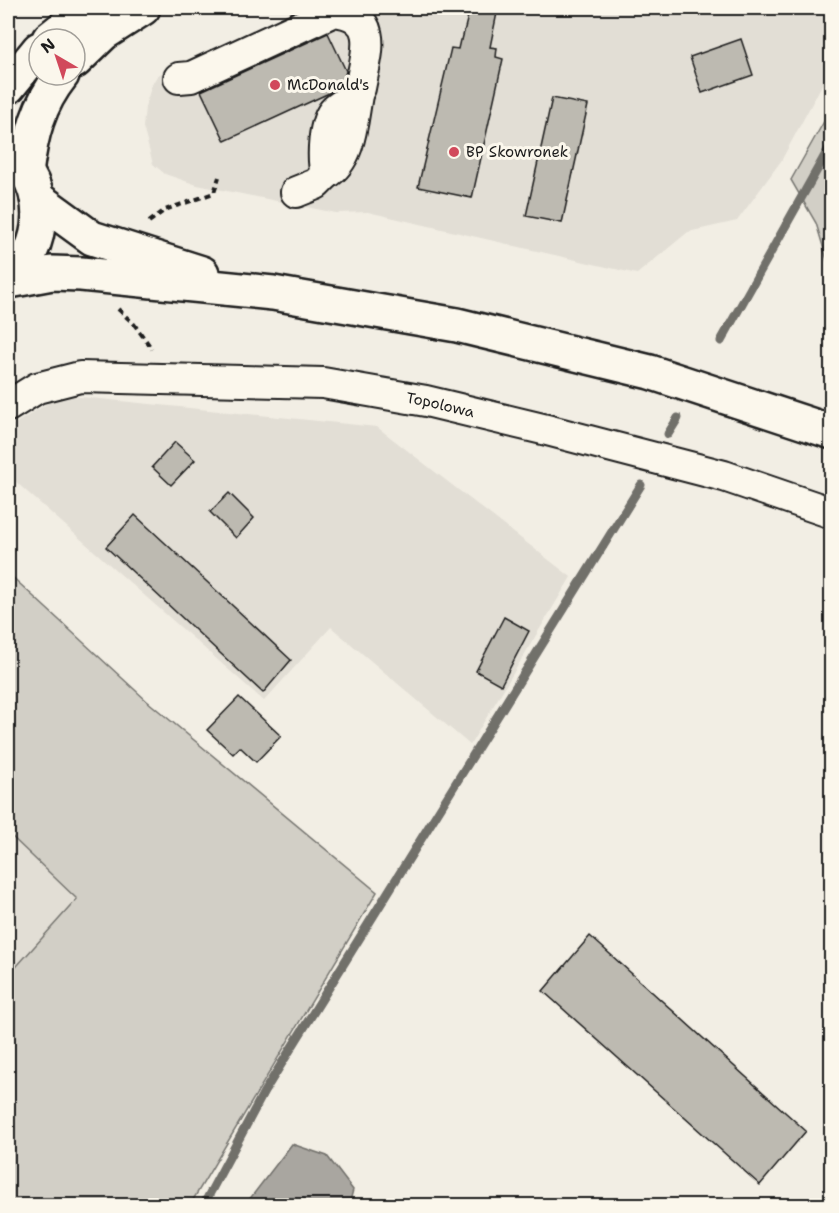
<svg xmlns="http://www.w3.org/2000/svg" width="839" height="1213" viewBox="0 0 839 1213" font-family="'Shantell Sans',sans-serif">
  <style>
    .built { fill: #e2ded5 }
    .green { fill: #d2cfc6; stroke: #777671; stroke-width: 1.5 }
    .water { fill: #a9a6a0; stroke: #716f6b; stroke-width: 1.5 }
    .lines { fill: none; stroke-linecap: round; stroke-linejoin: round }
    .stream { stroke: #716f6b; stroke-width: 9 }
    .building { fill: #bdbab1; stroke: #1c1c1c; stroke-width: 1.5 }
    .minor-casing { stroke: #1c1c1c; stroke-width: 34 }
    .major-casing { stroke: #1c1c1c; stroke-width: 38 }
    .path { stroke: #1c1c1c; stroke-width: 4; stroke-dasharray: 6 4.5; stroke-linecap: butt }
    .minor { stroke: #fbf7ec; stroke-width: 30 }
    .major { stroke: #fbf7ec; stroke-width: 33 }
    .poi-dot { fill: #d1495b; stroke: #fbf7ec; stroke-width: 2 }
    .labels { text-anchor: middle; stroke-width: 6; stroke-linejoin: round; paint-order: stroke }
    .poi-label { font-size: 15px; fill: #1c1c1c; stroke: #fbf7ec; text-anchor: start }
    .street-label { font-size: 15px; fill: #1c1c1c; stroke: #fbf7ec }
  </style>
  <rect width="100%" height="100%" fill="#f2eee4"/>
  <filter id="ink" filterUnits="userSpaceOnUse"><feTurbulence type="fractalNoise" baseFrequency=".0167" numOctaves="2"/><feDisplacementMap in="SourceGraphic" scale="12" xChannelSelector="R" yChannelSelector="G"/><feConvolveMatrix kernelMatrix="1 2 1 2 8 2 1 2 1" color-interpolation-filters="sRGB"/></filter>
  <g filter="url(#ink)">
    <g class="built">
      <path d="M 300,8 L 831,8 L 831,68 L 781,161 L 737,221 L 688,232 L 637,274 L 368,212 L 336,213 L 197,185 L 165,174 L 153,164 L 143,127 L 145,107 L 152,84 L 158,75 Z"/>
      <path d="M 61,395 L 377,427 L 571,577 L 470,745 L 331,627 L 264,701 L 8,475 L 8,428 Z"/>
      <path d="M 8,833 L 78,899 L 8,976 Z"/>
    </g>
    <g class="green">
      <path d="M 831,109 L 831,273 L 816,223 L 791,180 Z"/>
      <path d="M 8,573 L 147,701 L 377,892 L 190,1205 L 8,1205 L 8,976 L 77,899 L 8,833 Z"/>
    </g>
    <path class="water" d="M 292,1144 L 327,1156 L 353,1190 L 349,1205 L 245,1205 Z"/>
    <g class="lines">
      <g class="stream">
        <path d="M 721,341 L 832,143"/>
        <path d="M 668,434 L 678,418"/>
        <path d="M 203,1206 L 264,1092 L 641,485"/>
      </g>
    </g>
    <g class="building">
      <path d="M 470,8 L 498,8 L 490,47 L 497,48 L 496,57 L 503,59 L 472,198 L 418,187 L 451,48 L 458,49 L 460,40 L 462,40 Z"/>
      <path d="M 328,33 L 346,71 L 343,83 L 327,94 L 225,141 L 201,91 Z"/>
      <path d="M 741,39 L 753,75 L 702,93 L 690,57 Z"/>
      <path d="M 552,98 L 588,105 L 562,223 L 526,216 Z"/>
      <path d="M 175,442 L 195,460 L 171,485 L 152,467 Z"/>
      <path d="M 229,493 L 254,518 L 236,538 L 210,512 Z"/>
      <path d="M 135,515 L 291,660 L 263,693 L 106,547 Z"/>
      <path d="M 504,617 L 529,631 L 501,685 L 476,671 Z"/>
      <path d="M 239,697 L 281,736 L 256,762 L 240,747 L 233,754 L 207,730 Z"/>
      <path d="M 590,936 L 806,1131 L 760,1185 L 543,991 Z"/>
    </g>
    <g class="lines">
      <defs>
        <g id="minor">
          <path d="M 179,78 L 191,77 L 334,11 C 382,16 366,56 360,88 C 355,99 344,102 335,110 C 323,121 322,159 326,174 L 316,184 L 296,192"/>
          <path d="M 326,174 C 351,159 352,122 357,95"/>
          <path id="s1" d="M 8,406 L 37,388 L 80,377 L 323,383 L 426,401 L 547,430 L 724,476 L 832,513"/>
        </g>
        <g id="major">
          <path d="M 49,39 L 88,8"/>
          <path d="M 75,61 L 104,33 L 143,8"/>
          <path d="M 8,87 L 39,49"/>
          <path d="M 8,152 C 51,186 47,248 8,282"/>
          <path d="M 26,173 C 31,135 38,105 62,75"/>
          <path d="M 37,198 L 92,238 L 202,273"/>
          <path d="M 9,281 L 52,273 L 81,274 L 273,293 L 457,325 L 650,372 L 832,432"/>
        </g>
      </defs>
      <use href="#minor" class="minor-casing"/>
      <use href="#major" class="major-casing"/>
      <g class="path">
        <path d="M 149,222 L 165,210 L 214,193 L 219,177"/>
        <path d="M 118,309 L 134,324 L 152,349"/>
      </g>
      <use href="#minor" class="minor"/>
      <use href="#major" class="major"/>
    </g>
  </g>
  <g class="poi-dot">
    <circle cx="275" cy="85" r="6"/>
    <circle cx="454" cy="152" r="6"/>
  </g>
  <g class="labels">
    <g class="poi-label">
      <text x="287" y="90">McDonald's</text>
      <text x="466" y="157">BP Skowronek</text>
    </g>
    <g class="street-label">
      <text dy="5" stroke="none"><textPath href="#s1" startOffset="441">Topolowa</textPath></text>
    </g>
  </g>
  <rect width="839" height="1213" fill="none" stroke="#fbf7ec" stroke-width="30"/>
  <rect x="15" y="15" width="809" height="1183" fill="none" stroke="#1c1c1c" stroke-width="2" filter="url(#ink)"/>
  <g transform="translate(57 57) rotate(321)"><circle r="28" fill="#fbf7ec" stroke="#a29f99" stroke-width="1.5"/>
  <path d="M0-4.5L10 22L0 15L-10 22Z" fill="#d1495b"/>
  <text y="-9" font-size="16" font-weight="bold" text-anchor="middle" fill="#1c1c1c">N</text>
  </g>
</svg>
